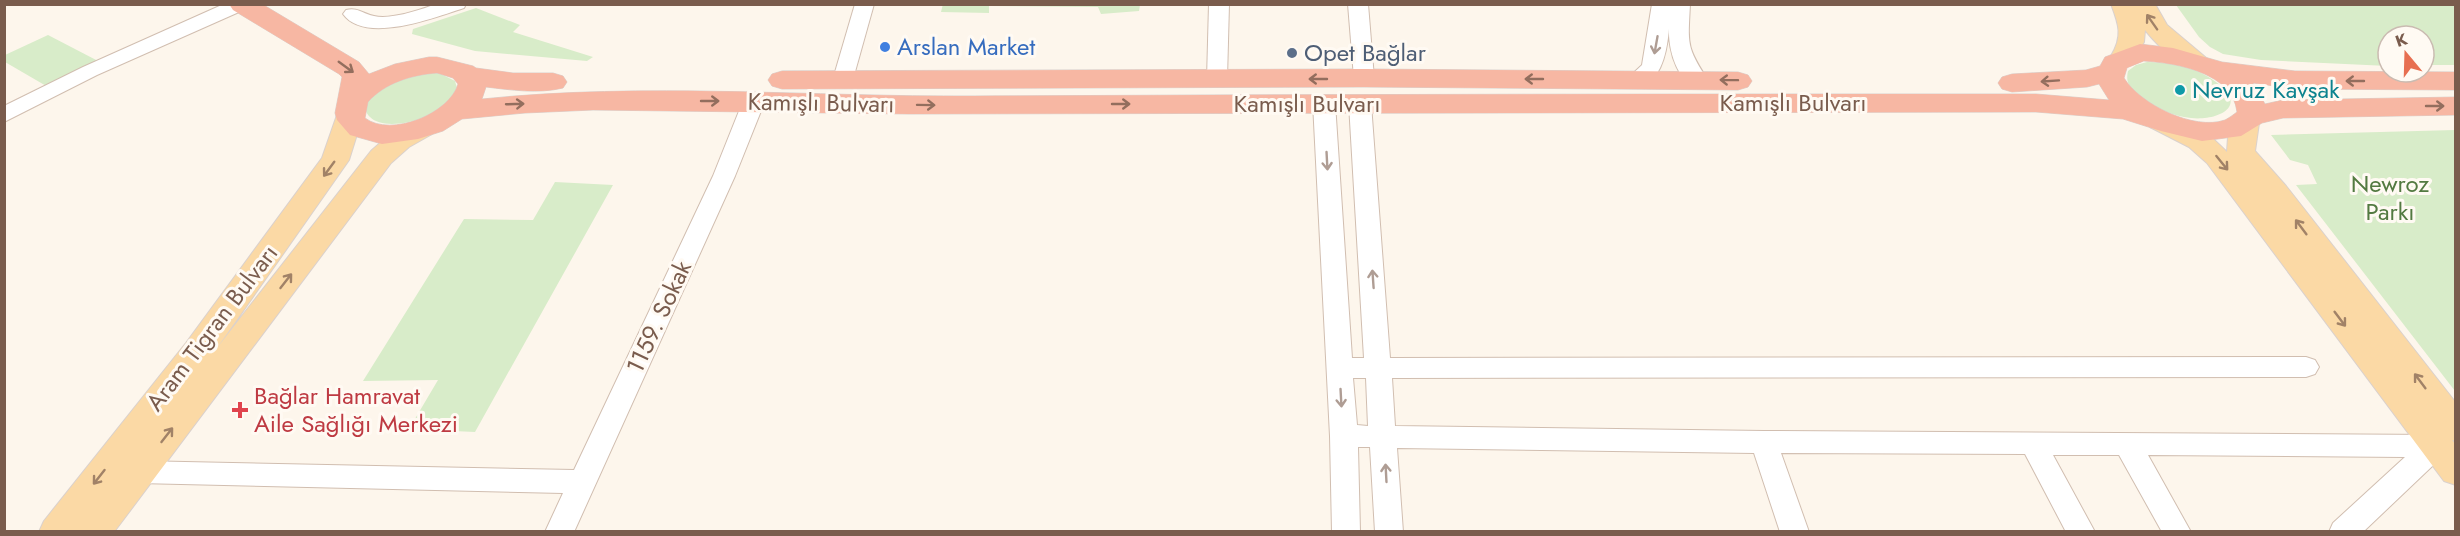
<svg xmlns="http://www.w3.org/2000/svg" width="2460" height="536" viewBox="0 0 2460 536" font-family="Jost,sans-serif">
  <style>
    .green { fill: #d8ecc9 }
    .lines { fill: none; stroke-linecap: round; stroke-linejoin: round }
    .minor-casing { stroke: #d1beb0; stroke-width: 2 }
    .major-casing { stroke: #dad1cd; stroke-width: 2 }
    .highway-casing { stroke: #dad1cd; stroke-width: 1 }
    .minor { fill: #fff; fill-rule: evenodd }
    .major { fill: #fbd9a5; fill-rule: evenodd }
    .highway { fill: #f7b7a3; fill-rule: evenodd }
    .oneway { stroke: #a18267 }
    .oneway2 { stroke: #af9d94 }
    .oneway3 { stroke: #936e5e }
    .shop-dot { fill: #3f7fe0; stroke: #fffaf3; stroke-width: 2 }
    .service-dot { fill: #5c6f8a; stroke: #fffaf3; stroke-width: 2 }
    .culture-dot { fill: #0f9aa8; stroke: #fffaf3; stroke-width: 2 }
    .health-dot { fill: #e0444e; stroke: #fffaf3; stroke-width: 2 }
    .labels { text-anchor: middle; stroke-width: 6; stroke-linejoin: round; paint-order: stroke }
    .shop-label { font-size: 24px; fill: #366cbe; stroke: #fffaf3; text-anchor: start }
    .service-label { font-size: 24px; fill: #4e5e75; stroke: #fffaf3; text-anchor: start }
    .culture-label { font-size: 24px; fill: #0d838f; stroke: #fffaf3; text-anchor: start }
    .street-label { font-size: 24px; fill: #7a5c4d; stroke: #fffaf3 }
    .park-label { font-size: 24px; fill: #537a41; stroke: #fffaf3 }
    .health-label { font-size: 24px; fill: #be3a42; stroke: #fffaf3; text-anchor: start }
  </style>
  <rect width="100%" height="100%" fill="#fdf6ec"/>
  <g class="green">
    <path d="M 943,4 L 1140,4 L 1140,5 L 1139,11 L 1101,14 L 1098,7 L 989,6 L 989,13 L 941,12 Z"/>
    <path d="M 2176,5 L 2455,5 L 2455,65 L 2424,65 L 2424,36 L 2388,36 L 2388,66 L 2261,60 L 2223,54 L 2210,47 L 2199,37 Z"/>
    <path d="M 476,8 L 520,25 L 513,32 L 593,57 L 587,61 L 475,51 L 412,34 L 413,29 Z"/>
    <path d="M 48,35 L 100,62 L 48,87 L 5,62 L 5,55 Z"/>
    <path d="M 2147,62 C 2172,62 2196,67 2216,82 C 2250,106 2218,121 2191,118 C 2172,116 2156,108 2141,97 C 2131,89 2125,84 2128,71 L 2136,65 Z"/>
    <path d="M 439,73 L 455,81 L 457,88 C 454,93 451,100 448,104 C 434,118 386,133 370,117 C 352,99 399,78 412,74 C 420,72 431,73 439,73 Z"/>
    <path d="M 2455,130 L 2456,130 L 2455,391 L 2296,185 L 2317,184 L 2308,165 L 2290,160 L 2271,135 Z"/>
    <path d="M 555,182 L 613,185 L 475,432 L 409,429 L 438,380 L 363,381 L 464,219 L 533,220 Z"/>
  </g>
  <g class="lines">
    <defs>
      <g id="minor">
        <path d="M 224,4 L 250,4 L 248,8 L 97,75 L 4,122 L 4,106 L 83,67 Z"/>
        <path d="M 436,4 L 466,4 L 464,8 C 436,17 365,45 343,14 L 346,10 C 358,7 363,14 374,16 C 390,20 420,10 436,4 Z"/>
        <path d="M 855,4 L 874,4 L 853,79 L 850,83 L 843,85 L 836,83 L 833,79 Z"/>
        <path d="M 1209,4 L 1229,4 L 1227,79 L 1224,83 L 1217,85 L 1210,83 L 1207,79 Z"/>
        <path d="M 1348,4 L 1368,4 L 1374,78 L 1371,82 L 1364,84 L 1357,82 L 1354,78 Z"/>
        <path d="M 1652,4 L 1690,4 C 1688,44 1686,47 1708,80 L 1705,84 C 1678,91 1668,49 1669,29 C 1667,51 1661,91 1630,83 L 1627,79 L 1642,65 Z"/>
        <path d="M 754,94 L 761,96 L 765,101 L 735,176 L 574,532 L 545,532 L 563,493 L 138,483 L 128,480 L 124,472 L 128,464 L 138,461 L 574,470 L 713,176 L 743,101 L 747,96 Z"/>
        <path d="M 1324,96 L 1331,98 L 1335,103 L 1352,358 L 1364,358 L 1349,104 L 1353,99 L 1360,97 L 1367,99 L 1371,104 L 1390,358 L 2306,357 L 2315,360 L 2319,367 L 2315,374 L 2306,377 L 1392,378 L 1395,426 L 1764,431 L 2435,435 L 2445,438 L 2449,446 L 2445,454 L 2363,532 L 2329,532 L 2333,523 L 2405,457 L 2148,455 L 2191,532 L 2162,532 L 2119,455 L 2053,455 L 2095,532 L 2066,532 L 2025,454 L 1781,453 L 1809,532 L 1780,532 L 1754,453 L 1397,448 L 1403,532 L 1375,532 L 1370,447 L 1358,447 L 1360,532 L 1332,532 L 1330,436 L 1313,103 L 1317,98 ZM 1353,378 L 1366,378 L 1368,426 L 1357,425 Z"/>
      </g>
      <g id="major">
        <path d="M 2111,4 L 2155,4 L 2167,25 L 2211,62 L 2207,67 C 2184,73 2158,46 2145,30 L 2144,42 L 2133,61 L 2124,64 L 2115,61 L 2111,56 C 2123,36 2119,25 2111,4 Z"/>
        <path d="M 350,107 L 359,109 L 363,115 L 349,160 L 217,348 L 371,151 C 388,136 409,116 432,122 L 436,128 L 432,134 L 409,147 L 391,163 L 114,532 L 39,532 L 44,521 L 186,343 L 322,158 L 337,115 L 341,109 Z"/>
        <path d="M 2159,113 L 2209,135 L 2227,152 L 2228,137 L 2237,117 L 2246,115 L 2255,117 L 2259,123 L 2255,151 L 2286,186 L 2456,403 L 2456,441 L 2452,440 L 2456,445 L 2456,485 L 2444,481 L 2207,163 L 2189,147 L 2150,127 L 2146,121 L 2150,115 Z"/>
      </g>
      <g id="highway">
        <path d="M 229,4 L 262,4 L 359,62 L 369,74 L 395,64 L 429,57 L 437,57 L 473,66 L 476,68 L 513,73 L 553,73 L 563,76 L 567,82 L 563,88 C 538,94 511,90 486,87 L 482,99 C 645,82 811,97 974,96 C 1328,94 1682,94 2036,94 L 2109,100 L 2099,84 L 2087,87 L 2012,92 L 2002,89 L 1998,83 L 2002,77 L 2012,74 L 2086,70 L 2100,66 L 2105,57 L 2140,44 L 2173,48 L 2222,62 L 2295,71 L 2456,72 L 2456,90 L 2295,89 L 2253,83 L 2265,104 L 2283,100 L 2456,97 L 2456,115 L 2283,118 L 2262,123 L 2241,136 L 2202,141 L 2161,131 L 2123,119 L 2036,112 L 909,114 L 593,110 L 525,113 L 462,119 L 443,131 L 418,139 L 382,144 L 350,135 L 337,120 L 335,113 L 342,77 L 339,74 L 233,10 ZM 2144,61 C 2177,63 2233,73 2237,112 C 2233,115 2229,118 2225,120 C 2194,131 2140,104 2124,78 L 2127,68 ZM 437,73 L 453,78 L 458,84 C 450,113 391,138 365,118 L 368,102 C 385,83 411,75 437,73 Z"/>
        <path d="M 1364,69 L 1738,72 L 1748,75 L 1752,81 L 1748,87 L 1738,90 L 1364,87 L 782,89 L 772,86 L 768,80 L 772,74 L 782,71 Z"/>
      </g>
    </defs>
    <use href="#minor" class="minor-casing"/>
    <use href="#major" class="major-casing"/>
    <use href="#highway" class="highway-casing"/>
    <use href="#minor" class="minor"/>
    <use href="#major" class="major"/>
    <use href="#highway" class="highway"/>
  </g>
  <defs><path id="oneway-shaft" d="M-6 0H5M1.5-3L5.5 0L1.5 3" fill="none" stroke-width="1.6" stroke-linecap="round" stroke-linejoin="round" transform="scale(1.5)"/></defs>
  <g class="oneway">
    <use href="#oneway-shaft" transform="translate(2152 22) rotate(-125)"/>
    <use href="#oneway-shaft" transform="translate(2222 163) rotate(51)"/>
    <use href="#oneway-shaft" transform="translate(329 169) rotate(126)"/>
    <use href="#oneway-shaft" transform="translate(2301 227) rotate(-127)"/>
    <use href="#oneway-shaft" transform="translate(286 281) rotate(-52)"/>
    <use href="#oneway-shaft" transform="translate(2340 319) rotate(53)"/>
    <use href="#oneway-shaft" transform="translate(2420 381) rotate(-127)"/>
    <use href="#oneway-shaft" transform="translate(167 435) rotate(-52)"/>
    <use href="#oneway-shaft" transform="translate(99 477) rotate(128)"/>
  </g>
  <g class="oneway2">
    <use href="#oneway-shaft" transform="translate(1656 45) rotate(100)"/>
    <use href="#oneway-shaft" transform="translate(1327 161) rotate(87)"/>
    <use href="#oneway-shaft" transform="translate(1373 279) rotate(-94)"/>
    <use href="#oneway-shaft" transform="translate(1341 398) rotate(87)"/>
    <use href="#oneway-shaft" transform="translate(1386 473) rotate(-93)"/>
  </g>
  <g class="oneway3">
    <use href="#oneway-shaft" transform="translate(346 67) rotate(36)"/>
    <use href="#oneway-shaft" transform="translate(1318 79) rotate(180)"/>
    <use href="#oneway-shaft" transform="translate(1534 79) rotate(-180)"/>
    <use href="#oneway-shaft" transform="translate(1729 80) rotate(-179)"/>
    <use href="#oneway-shaft" transform="translate(2050 81) rotate(176)"/>
    <use href="#oneway-shaft" transform="translate(2355 81) rotate(-180)"/>
    <use href="#oneway-shaft" transform="translate(710 101)"/>
    <use href="#oneway-shaft" transform="translate(515 104) rotate(-2)"/>
    <use href="#oneway-shaft" transform="translate(1121 104)"/>
    <use href="#oneway-shaft" transform="translate(926 105) rotate(1)"/>
    <use href="#oneway-shaft" transform="translate(2435 106)"/>
  </g>
  <circle class="shop-dot" cx="885" cy="47" r="6"/>
  <circle class="service-dot" cx="1292" cy="53" r="6"/>
  <circle class="culture-dot" cx="2180" cy="90" r="6"/>
  <path class="health-dot" d="M237 401h6v6h6v6h-6v6h-6v-6h-6v-6h6z"/>
  <g class="labels">
    <g class="shop-label">
      <text x="897" y="55">Arslan Market</text>
    </g>
    <g class="service-label">
      <text x="1304" y="61">Opet Bağlar</text>
    </g>
    <g class="culture-label">
      <text x="2192" y="98">Nevruz Kavşak</text>
    </g>
    <g class="street-label">
      <text transform="translate(821 103) rotate(1)" y="8">Kamışlı Bulvarı</text>
      <text x="1793" y="111">Kamışlı Bulvarı</text>
      <text x="1307" y="112">Kamışlı Bulvarı</text>
      <text transform="translate(659 317) rotate(-65)" y="8">1159. Sokak</text>
      <text transform="translate(212 328) rotate(-53)" y="8">Aram Tigran Bulvarı</text>
    </g>
    <g class="park-label">
      <text x="2390" y="192">Newroz<tspan x="2390" dy="28">Parkı</tspan></text>
    </g>
    <g class="health-label">
      <text x="254" y="404">Bağlar Hamravat<tspan x="254" dy="28">Aile Sağlığı Merkezi</tspan></text>
    </g>
  </g>
  <rect width="2460" height="536" fill="none" stroke="#7a5c4d" stroke-width="12"/>
  <g transform="translate(2406 54) rotate(341)"><circle r="28" fill="#fffaf3" stroke="#cabbb1" stroke-width="1.5"/>
  <path d="M0-4.5L10 22L0 15L-10 22Z" fill="#e76f51"/>
  <text y="-9" font-size="16" font-weight="bold" text-anchor="middle" fill="#7a5c4d">K</text>
  </g>
</svg>
